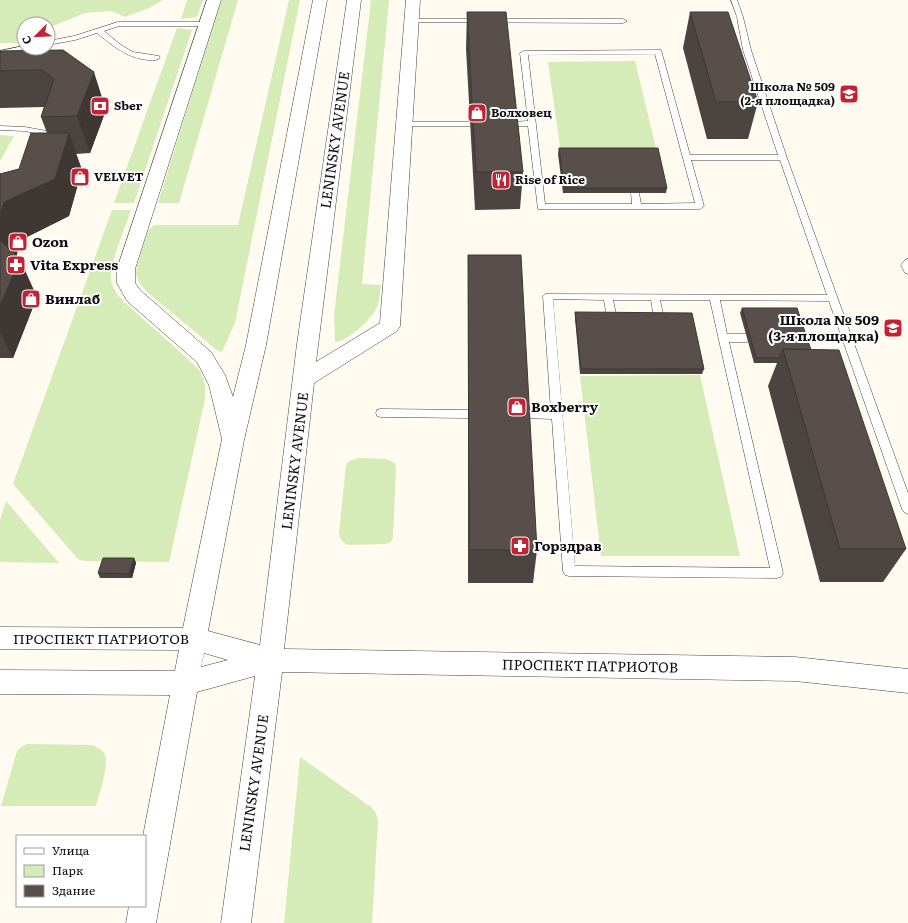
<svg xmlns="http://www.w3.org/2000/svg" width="908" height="923" viewBox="0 0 908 923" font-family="Literata,serif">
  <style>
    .green { fill: #d5ebb8 }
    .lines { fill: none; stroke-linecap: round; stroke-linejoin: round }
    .service-casing { stroke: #414141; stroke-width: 1 }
    .minor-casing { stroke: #414141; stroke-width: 1 }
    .service { fill: #fff; fill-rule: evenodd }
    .minor { fill: #fff; fill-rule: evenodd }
    .wall { fill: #4c4440 }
    .shaded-wall { fill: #3e3734 }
    .building { fill: #584f4a; stroke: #3e3734 }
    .labels { text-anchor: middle; stroke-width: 4; stroke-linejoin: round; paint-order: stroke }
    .far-poi-label { font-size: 12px; font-weight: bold; fill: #0e0e0e; stroke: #fff; text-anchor: start }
    .street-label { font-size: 14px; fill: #0e0e0e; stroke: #fff }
    .poi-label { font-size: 14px; font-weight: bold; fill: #0e0e0e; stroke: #fff; text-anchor: start }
  </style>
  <rect width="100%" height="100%" fill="#fffbf0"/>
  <g class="green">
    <path d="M 0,0 L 163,0 L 149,8 L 125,17 L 111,11 L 85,13 L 48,28 L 48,24 L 24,24 L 24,43 L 0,43 Z"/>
    <path d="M 187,0 L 203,0 L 197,17 L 181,19 Z"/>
    <path d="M 221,0 L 238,0 L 179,203 L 158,203 Z"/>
    <path d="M 289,0 L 300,0 L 235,323 L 222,352 L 218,351 L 146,291 L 139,282 L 136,274 L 137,266 L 148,231 L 154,225 L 238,225 Z"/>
    <path d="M 371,0 L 389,0 L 362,284 L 381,285 C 380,292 380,300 377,307 C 373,318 347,342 335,342 L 334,315 Z"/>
    <path d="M 177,28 L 192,30 L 134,203 L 114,203 Z"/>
    <path d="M 635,61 L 657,152 L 561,153 L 548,62 Z"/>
    <path d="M 0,135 L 14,136 L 0,161 Z"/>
    <path d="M 112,210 L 131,210 C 126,225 108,268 111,281 C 113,290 119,296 124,302 L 189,360 L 200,371 L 205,384 L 205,399 L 169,562 L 84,561 L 78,559 L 13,484 Z"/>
    <path d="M 700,375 L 740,556 L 601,556 L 580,376 Z"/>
    <path d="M 359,458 L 386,459 L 395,463 L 396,468 L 393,538 L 391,542 L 386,544 L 349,545 C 343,543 340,540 339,533 L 346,465 L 349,461 Z"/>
    <path d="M 6,501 L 59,563 L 0,562 L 0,520 Z"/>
    <path d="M 27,744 L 93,745 C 98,748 103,750 105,755 C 109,766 99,794 96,806 L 1,806 L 17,751 L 21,747 Z"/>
    <path d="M 300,757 L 371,807 L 376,813 L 378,821 L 372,923 L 284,923 Z"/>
  </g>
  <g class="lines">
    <defs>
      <g id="service">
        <path d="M 731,0 L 737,0 L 743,17 L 751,50 L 787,158 L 908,493 L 908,514 L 904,512 L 902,509 L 829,301 L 720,300 L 727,334 L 747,334 L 752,338 L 747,342 L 729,342 L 783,573 L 781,577 L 777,578 L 569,576 L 565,575 L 563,571 L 552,419 L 524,418 L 520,417 L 519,414 L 520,411 L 524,410 L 551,411 L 543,296 L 545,294 L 827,295 L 780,160 L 691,160 L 704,206 L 700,209 L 538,209 L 528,126 L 511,126 L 507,124 L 511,122 L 528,121 L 520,53 L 524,51 L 661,50 L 690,155 L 778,155 L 743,50 L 737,17 ZM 655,54 L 695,203 L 641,204 L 639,193 L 635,190 L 631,193 L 632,204 L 545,204 L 528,55 ZM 553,299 L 604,300 L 607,318 L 612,321 L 617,318 L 613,300 L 651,300 L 654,318 L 659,321 L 664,318 L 660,300 L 710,300 L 770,568 L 575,566 Z"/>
        <path d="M 411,19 L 623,19 L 627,21 L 623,23 L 409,22 L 407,21 Z"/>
        <path d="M 118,22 L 206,22 L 210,24 L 206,26 L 119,26 L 104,31 L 121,45 L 133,52 L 159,56 L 160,58 C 156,61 152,60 148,60 C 127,58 113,46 97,33 L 75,40 L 48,45 L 48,41 L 74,36 Z"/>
        <path d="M 24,46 L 24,48 L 29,48 L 28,50 L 0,55 L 0,51 Z"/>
        <path d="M 401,122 L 470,122 L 474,124 L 470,126 L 401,126 Z"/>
        <path d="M 0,126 L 25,127 L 52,132 L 53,134 L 51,145 L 45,145 L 45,136 L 25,131 L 0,130 Z"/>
        <path d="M 908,259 L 908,274 L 905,273 L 901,265 L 905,260 Z"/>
        <path d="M 381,409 L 468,410 L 472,411 L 473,414 L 472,417 L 468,418 L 381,417 L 377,416 L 376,413 L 377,410 Z"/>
      </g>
      <path id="minor" d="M 207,0 L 221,0 L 135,269 L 135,283 L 141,291 L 211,352 L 225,375 L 233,397 L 246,345 L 313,0 L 327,0 L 266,345 L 244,440 L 208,631 L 260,645 L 297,344 L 347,0 L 361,0 L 316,362 L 380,323 L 406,0 L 420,0 L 400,326 L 397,331 L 314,383 L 284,649 L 795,657 L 908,669 L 908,693 L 795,681 L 282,672 L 251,923 L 221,923 L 255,676 L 197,692 L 156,923 L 126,923 L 129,906 L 145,906 L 145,836 L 143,836 L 170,695 L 0,694 L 0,670 L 175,671 L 179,650 L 0,649 L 0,627 L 183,628 L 222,439 L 209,385 L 197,362 L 127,301 L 117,283 L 117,269 ZM 204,653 L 228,660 L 201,667 Z"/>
    </defs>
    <use href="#service" class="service-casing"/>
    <use href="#minor" class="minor-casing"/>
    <use href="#service" class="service"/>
    <use href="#minor" class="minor"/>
  </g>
  <g class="wall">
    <path d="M 467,12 L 523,172 L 520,209 L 475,210 L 466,49 Z"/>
    <path d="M 690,12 L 758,102 L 748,139 L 707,139 L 683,48 Z"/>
    <path d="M 63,50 L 106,110 L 90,153 L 76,154 L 82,170 L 69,216 L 21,240 L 16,255 L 37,297 L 13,358 L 0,358 L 0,174 L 19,169 L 47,133 L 41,117 L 44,107 L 0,108 L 0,51 Z"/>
    <path d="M 559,148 L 667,188 L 666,193 L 563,193 L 558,154 Z"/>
    <path d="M 468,255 L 537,550 L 533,583 L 468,583 Z"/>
    <path d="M 742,308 L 811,350 L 906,549 L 883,582 L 820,582 L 768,386 L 777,363 L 754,363 L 740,313 Z"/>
    <path d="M 575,312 L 704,369 L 702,374 L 580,374 L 575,318 Z"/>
    <path d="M 134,558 L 136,563 L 132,578 L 100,578 L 98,573 Z"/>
  </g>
  <g class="shaded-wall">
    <path d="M 94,72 L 106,110 L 90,153 L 77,116 Z"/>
    <path d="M 69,133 L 82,170 L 69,216 L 21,240 L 12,272 L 0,247 L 0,215 L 4,202 Z"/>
    <path d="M 20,259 L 37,297 L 13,358 L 0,332 L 0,306 Z"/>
    <path d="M 134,558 L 136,563 L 132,578 L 129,574 Z"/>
  </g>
  <g class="building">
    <path d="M 467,12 L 506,12 L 523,172 L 476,172 Z"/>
    <path d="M 690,12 L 728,12 L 758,102 L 716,102 Z"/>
    <path d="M 63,50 L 94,72 L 77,116 L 41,117 L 54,79 L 42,70 L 0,71 L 0,51 Z"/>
    <path d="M 31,133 L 69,133 L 55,179 L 4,202 L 0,215 L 0,174 L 19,169 Z"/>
    <path d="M 559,148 L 658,148 L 667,188 L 564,188 Z"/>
    <path d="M 0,240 L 20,259 L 0,306 Z"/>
    <path d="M 468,255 L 521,255 L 537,550 L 469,550 Z"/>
    <path d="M 742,308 L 797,308 L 811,350 L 783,349 L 779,358 L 756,358 Z"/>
    <path d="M 575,312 L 692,313 L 704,369 L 581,369 Z"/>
    <path d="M 783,349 L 839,350 L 906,549 L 840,549 Z"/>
    <path d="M 103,558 L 134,558 L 129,574 L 98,573 Z"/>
  </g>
  <defs>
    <symbol id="school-square" viewBox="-11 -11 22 22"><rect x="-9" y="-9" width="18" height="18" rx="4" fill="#c32232" stroke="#fff"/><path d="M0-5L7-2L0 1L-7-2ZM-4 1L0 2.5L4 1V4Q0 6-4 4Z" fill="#fff"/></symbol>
    <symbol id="bank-square" viewBox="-11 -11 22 22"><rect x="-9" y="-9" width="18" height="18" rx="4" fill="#c32232" stroke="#fff"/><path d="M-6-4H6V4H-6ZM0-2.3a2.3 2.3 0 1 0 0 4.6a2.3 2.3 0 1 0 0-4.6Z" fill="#fff"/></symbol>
    <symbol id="shop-square" viewBox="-11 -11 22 22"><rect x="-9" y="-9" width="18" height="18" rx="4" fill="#c32232" stroke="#fff"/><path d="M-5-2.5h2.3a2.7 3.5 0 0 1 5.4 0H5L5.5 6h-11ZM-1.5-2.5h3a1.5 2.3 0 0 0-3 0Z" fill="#fff"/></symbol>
    <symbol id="restaurant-square" viewBox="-11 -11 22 22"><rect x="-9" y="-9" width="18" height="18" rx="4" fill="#c32232" stroke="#fff"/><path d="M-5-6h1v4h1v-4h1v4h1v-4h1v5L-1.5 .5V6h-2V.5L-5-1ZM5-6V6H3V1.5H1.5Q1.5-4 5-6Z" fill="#fff"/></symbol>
    <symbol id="pharmacy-square" viewBox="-11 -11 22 22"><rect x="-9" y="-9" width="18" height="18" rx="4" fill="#c32232" stroke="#fff"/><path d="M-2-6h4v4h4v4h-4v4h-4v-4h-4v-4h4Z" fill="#fff"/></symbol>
  </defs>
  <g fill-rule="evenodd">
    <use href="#school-square" x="838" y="83" width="22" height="22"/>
    <use href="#bank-square" x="89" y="95" width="22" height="22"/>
    <use href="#shop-square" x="466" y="102" width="22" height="22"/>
    <use href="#shop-square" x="69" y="166" width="22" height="22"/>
    <use href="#restaurant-square" x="490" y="169" width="22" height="22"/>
    <use href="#shop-square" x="7" y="231" width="22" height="22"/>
    <use href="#pharmacy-square" x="5" y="254" width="22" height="22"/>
    <use href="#shop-square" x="20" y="288" width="22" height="22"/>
    <use href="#school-square" x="882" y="317" width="22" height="22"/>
    <use href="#shop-square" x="506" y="396" width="22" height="22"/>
    <use href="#pharmacy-square" x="509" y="535" width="22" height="22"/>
  </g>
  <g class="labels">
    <g class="far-poi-label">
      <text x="835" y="91" text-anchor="end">Школа № 509<tspan x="835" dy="14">(2-я площадка)</tspan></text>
      <text x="114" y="110">Sber</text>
      <text x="491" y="117">Волховец</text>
      <text x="94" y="181">VELVET</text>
      <text x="515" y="184">Rise of Rice</text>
    </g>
    <g class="street-label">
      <text transform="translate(335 140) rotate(-82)" y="5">LENINSKY AVENUE</text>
      <text transform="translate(295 461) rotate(-83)" y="5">LENINSKY AVENUE</text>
      <text x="101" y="644">ПРОСПЕКТ ПАТРИОТОВ</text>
      <text transform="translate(590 666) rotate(1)" y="5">ПРОСПЕКТ ПАТРИОТОВ</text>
      <text transform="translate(254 783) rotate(-82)" y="5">LENINSKY AVENUE</text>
    </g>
    <g class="poi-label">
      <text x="32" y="247">Ozon</text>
      <text x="30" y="270">Vita Express</text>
      <text x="45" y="304">Винлаб</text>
      <text x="879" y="325" text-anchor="end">Школа № 509<tspan x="879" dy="16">(3-я площадка)</tspan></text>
      <text x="531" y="412">Boxberry</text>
      <text x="534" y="551">Горздрав</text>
    </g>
  </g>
  <rect x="16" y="835" width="130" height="72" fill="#ffffff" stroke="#9f9f9f"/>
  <rect x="24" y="848" width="20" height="6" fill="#ffffff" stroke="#9f9f9f"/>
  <text x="52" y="855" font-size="12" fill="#0e0e0e">Улица</text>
  <rect x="24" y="865" width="20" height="12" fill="#d5ebb8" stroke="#9f9f9f"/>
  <text x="52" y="875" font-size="12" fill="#0e0e0e">Парк</text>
  <rect x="24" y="885" width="20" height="12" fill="#584f4a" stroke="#9f9f9f"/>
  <text x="52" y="895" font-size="12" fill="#0e0e0e">Здание</text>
  <g transform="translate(36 36) rotate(246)"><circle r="19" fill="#ffffff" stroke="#9f9f9f"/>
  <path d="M0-3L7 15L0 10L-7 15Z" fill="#c32232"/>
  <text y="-6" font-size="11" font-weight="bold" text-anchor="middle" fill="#0e0e0e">С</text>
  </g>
</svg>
